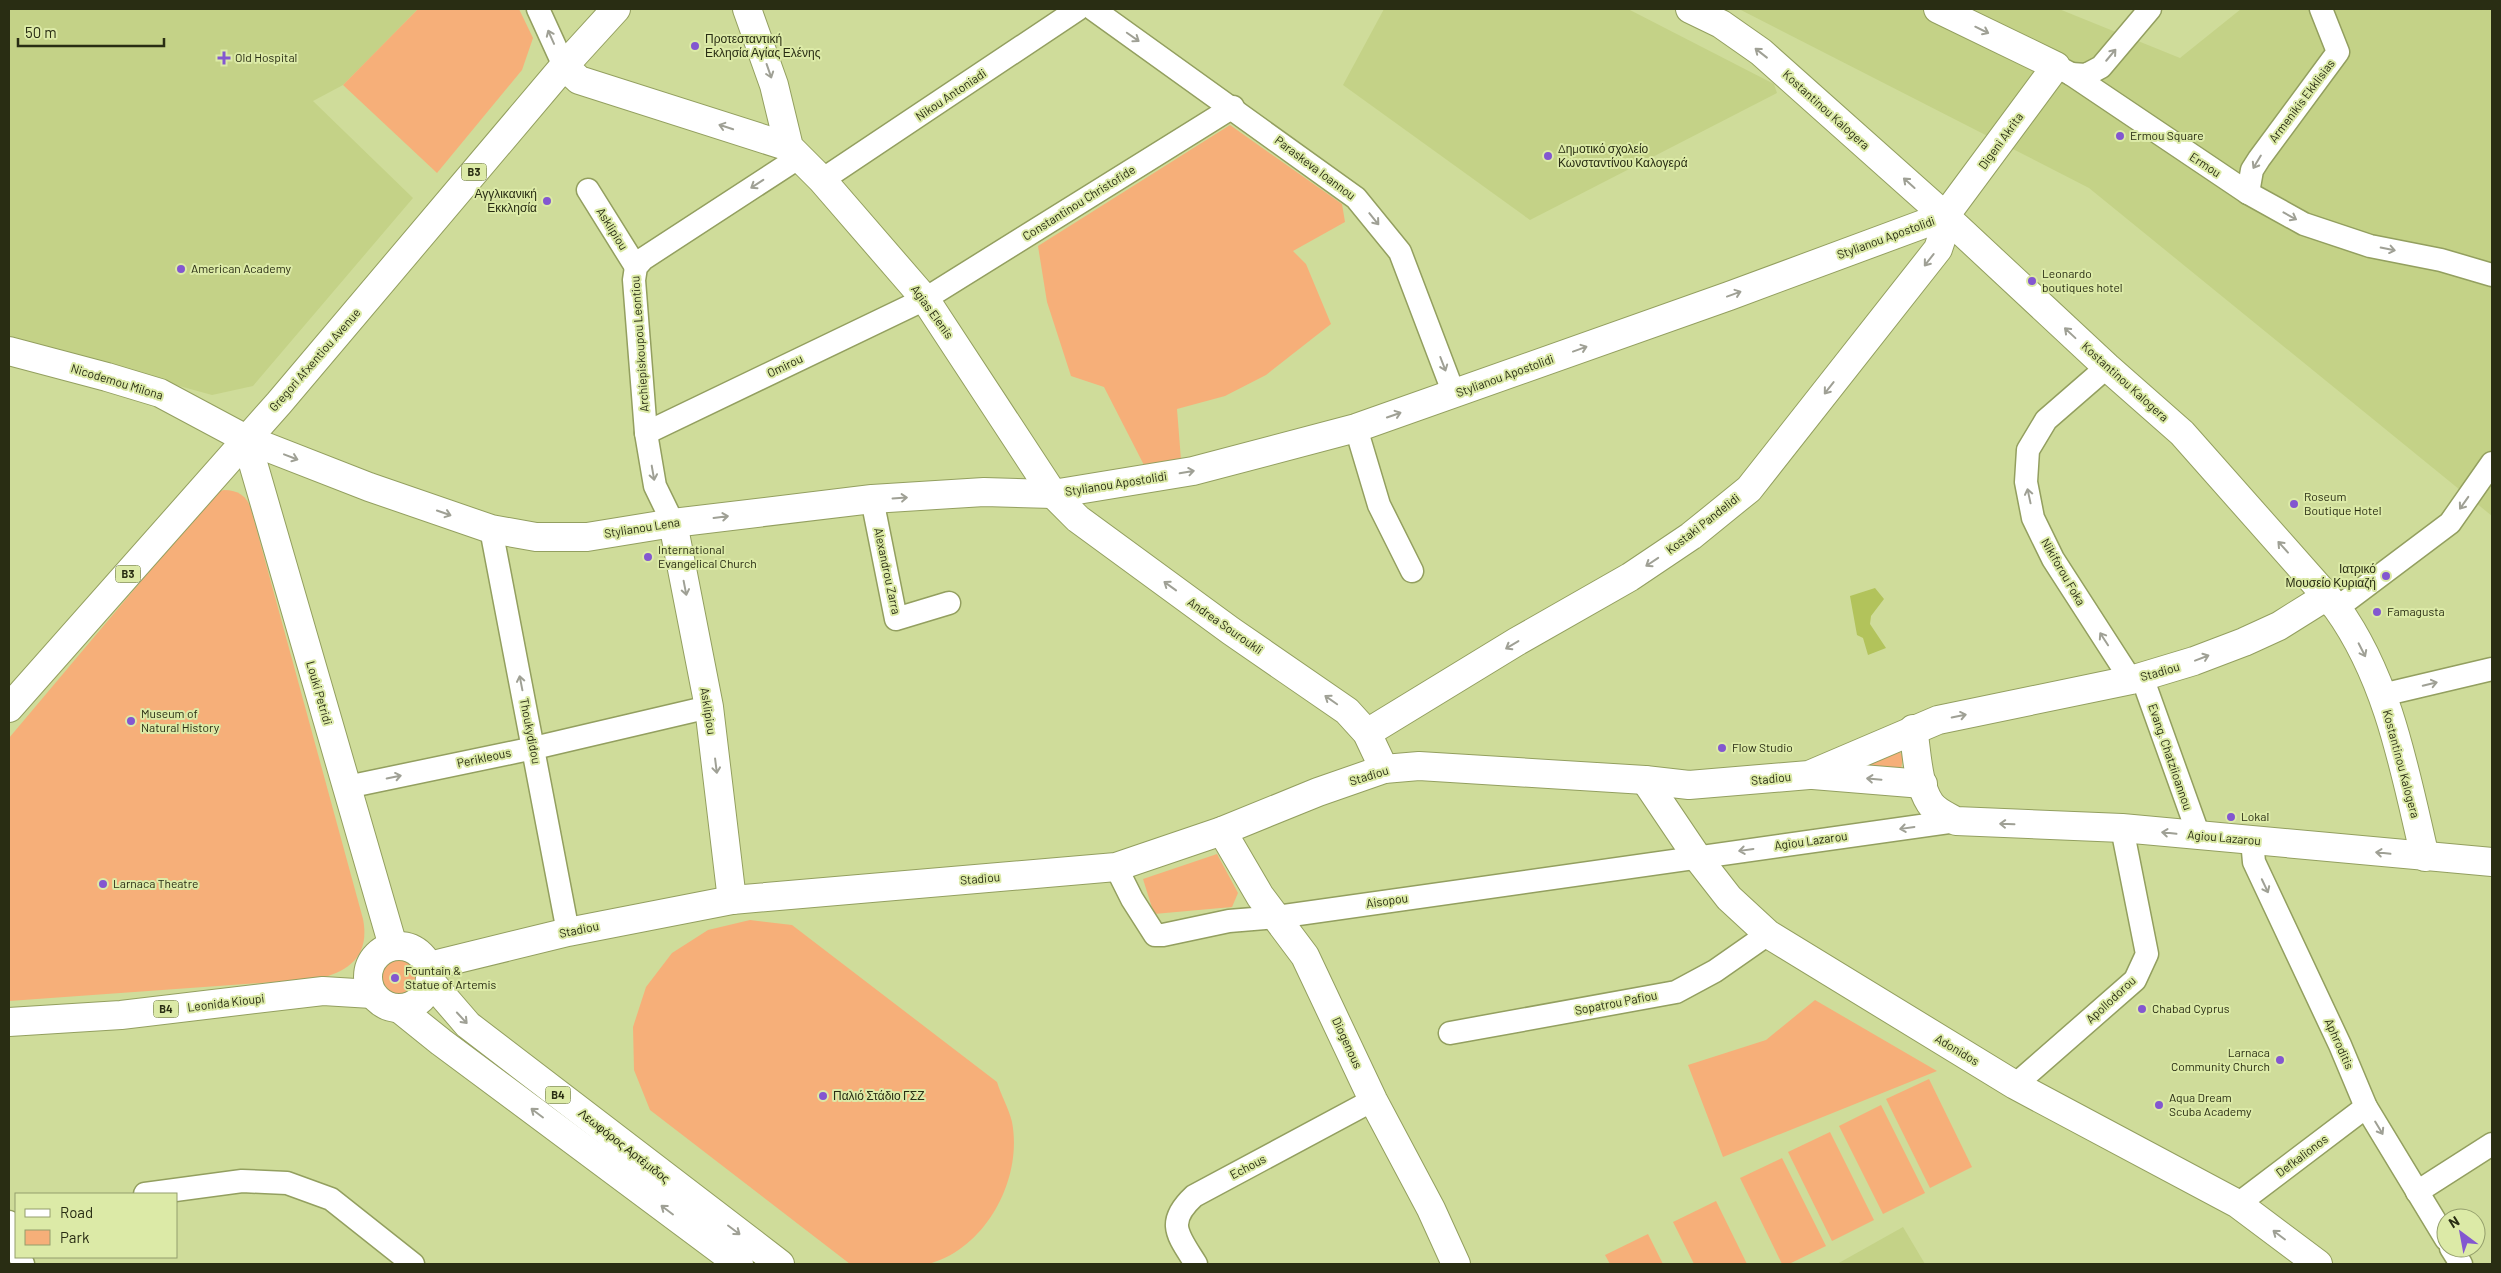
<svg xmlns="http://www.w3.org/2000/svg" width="2501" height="1273" viewBox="0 0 2501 1273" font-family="Barlow,sans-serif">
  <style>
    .built { fill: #c4d287 }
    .green { fill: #f6af79 }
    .water { fill: #b2c35b }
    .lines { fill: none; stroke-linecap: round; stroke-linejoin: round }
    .street-casing { stroke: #939f5f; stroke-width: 25 }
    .secondary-casing { stroke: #939f5f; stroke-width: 30 }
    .primary-casing { stroke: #939f5f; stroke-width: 30 }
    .street { stroke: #fff; stroke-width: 22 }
    .secondary { stroke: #fff; stroke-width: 28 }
    .primary { stroke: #fff; stroke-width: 28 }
    .oneway { stroke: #9fa095 }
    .poi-dot { fill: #8357d0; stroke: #dceaa7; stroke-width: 2 }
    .labels { text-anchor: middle; stroke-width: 4; stroke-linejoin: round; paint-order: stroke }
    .shield { fill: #dceaa7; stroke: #5f663f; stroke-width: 1 }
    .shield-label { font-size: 11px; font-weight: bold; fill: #292d13 }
    .poi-label { font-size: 12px; fill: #292d13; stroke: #dceaa7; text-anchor: start }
    .street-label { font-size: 12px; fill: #292d13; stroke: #dceaa7 }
  </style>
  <rect width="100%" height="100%" fill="#cfdc9a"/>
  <g class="built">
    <path d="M 9,9 L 418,9 L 343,85 L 313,101 L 413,198 L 253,386 L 212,395 L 9,339 Z"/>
    <path d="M 1384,9 L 1628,9 L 1774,84 L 1777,93 L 1530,220 L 1343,85 Z"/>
    <path d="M 1739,9 L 2059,9 L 2180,58 L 2241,9 L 2492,9 L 2492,516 L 2089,188 Z"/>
    <path d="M 1903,1227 L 1925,1264 L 1837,1264 Z"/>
  </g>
  <g class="green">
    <path d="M 418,9 L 519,9 L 533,38 L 522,70 L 437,173 L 343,85 Z"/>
    <path d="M 1230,125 L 1342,204 L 1345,222 L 1293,251 L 1306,264 L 1331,324 L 1266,375 L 1225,396 L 1177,409 L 1181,460 L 1146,469 L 1104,387 L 1071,376 L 1047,302 L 1038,246 Z"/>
    <path d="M 224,490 C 238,490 247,496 251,509 L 363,919 C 370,955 350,972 316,979 L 9,1001 L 9,738 L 207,503 L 217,492 Z"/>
    <path d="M 1900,752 L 1903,758 L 1901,769 L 1863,767 Z"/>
    <path d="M 1217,854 L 1238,893 L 1232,907 L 1154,914 L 1143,879 Z"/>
    <path d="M 750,920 L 792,925 L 997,1082 C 1001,1095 1009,1109 1012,1122 C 1023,1179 986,1249 928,1264 L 850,1264 L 650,1110 L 634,1070 L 633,1027 L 646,987 L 672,953 L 708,930 Z"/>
    <circle cx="395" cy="979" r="23"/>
    <path d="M 1815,1000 L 1937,1071 L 1723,1157 L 1688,1065 L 1766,1040 Z"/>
    <path d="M 1929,1079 L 1972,1167 L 1930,1188 L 1886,1099 Z"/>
    <path d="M 1881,1105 L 1925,1193 L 1883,1214 L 1839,1126 Z"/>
    <path d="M 1830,1132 L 1874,1220 L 1832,1241 L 1788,1152 Z"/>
    <path d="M 1782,1158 L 1826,1246 L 1789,1264 L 1782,1264 L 1740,1178 Z"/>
    <path d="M 1716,1201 L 1747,1264 L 1694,1264 L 1673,1222 Z"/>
    <path d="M 1648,1234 L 1663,1264 L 1610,1264 L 1605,1255 Z"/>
  </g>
  <path class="water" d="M 1875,588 L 1884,599 L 1871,616 L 1870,624 L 1886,648 L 1868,655 L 1863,638 L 1857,635 L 1850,596 Z"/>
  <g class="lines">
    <defs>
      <g id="street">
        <path d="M 538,9 L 564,66"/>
        <path d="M 1093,9 L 1356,198 L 1400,252 L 1454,394"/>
        <path d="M 2056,66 L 2071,74 L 2248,193 L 2304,224 L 2370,246 L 2441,260 L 2492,275"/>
        <path d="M 2071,74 L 2086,75 L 2101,67 L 2150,9"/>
        <path d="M 822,180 L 1078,9"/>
        <path d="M 588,190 L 636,267"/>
        <path d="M 2248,193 L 2252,170 L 2259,159 L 2338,52 L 2321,9"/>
        <path d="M 2107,367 L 2046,420 L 2028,450 L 2026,482 L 2033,518 L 2053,559 L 2131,680"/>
        <path d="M 1356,428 L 1379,505 L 1412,571"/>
        <path d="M 646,433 L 925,299 L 1233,107"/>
        <path d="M 872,499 L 896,619 L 949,603"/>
        <path d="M 673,523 L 655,486 L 646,433 L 634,280 L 636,267 L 643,259 L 798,158"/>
        <path d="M 491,529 L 568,932"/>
        <path d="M 2337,608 L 2450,523 L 2492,463"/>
        <path d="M 2142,677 L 2199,836"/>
        <path d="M 2382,695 L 2492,669"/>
        <path d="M 347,787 L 534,748 L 709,707"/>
        <path d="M 2252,840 L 2254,862 L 2340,1045 L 2366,1107 L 2446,1239"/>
        <path d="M 1116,867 L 1132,899 L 1155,935 L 1163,935 L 1229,921 L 1277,917 L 1956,821"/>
        <path d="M 1450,1033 L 1676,992 L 1715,971 L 1768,934"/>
        <path d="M 2015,1085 L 2135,980 L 2147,954 L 2122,828"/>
        <path d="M 2417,1192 L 2492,1144"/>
        <path d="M 145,1194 L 242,1181 L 287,1183 L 331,1199 L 413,1264"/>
        <path d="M 2238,1204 L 2366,1107"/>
        <path d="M 9,1222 L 16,1245"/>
        <path d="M 2451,1248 L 2461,1264"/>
        <path d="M 20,1257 L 23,1264"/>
        <path d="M 1196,1264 C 1178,1235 1165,1223 1194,1196 L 1373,1100"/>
      </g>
      <g id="secondary">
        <path d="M 747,9 L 774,85 L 789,147 L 822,180 L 925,299 L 1053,494 L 1078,519 L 1231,631 L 1347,711 L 1367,733 L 1384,769"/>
        <path d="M 1690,9 L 1721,24 L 1761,52 L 1945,216 L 2107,367 L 2182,433 L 2337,608 C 2389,680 2405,772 2425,857"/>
        <path d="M 1938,9 L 2056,66 L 1945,216"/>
        <path d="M 564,66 L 579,80 L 789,147"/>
        <path d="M 9,351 L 107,377 L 160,393 L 246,439 L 369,487 L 491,529 L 536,537 L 587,537 L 673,523 L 872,499 L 984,492 L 1053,494 L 1193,471 L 1356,428 L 1729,296 L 1945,216"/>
        <path d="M 246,439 L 393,946"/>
        <path d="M 673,523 L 709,707 L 732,900"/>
        <path d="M 1913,729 C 1917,751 1917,783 1930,803 C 1936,812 1947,816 1956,821 L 2122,828 L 2492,862"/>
        <path d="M 1367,733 L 1516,642 L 1630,577 L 1691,536 L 1749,489 L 1938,249 L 1943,234 L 1945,216"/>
        <path d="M 1813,775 L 1923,784"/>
        <path d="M 1645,780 L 1697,857 L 1729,898 L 1768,934 L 2015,1085 L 2238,1204 L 2318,1264"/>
        <path d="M 1222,831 L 1260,896 L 1305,956 L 1373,1100 L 1431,1209 L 1456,1264"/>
        <path d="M 429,966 L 568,932 L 732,900 L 1116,867 L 1222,831 L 1318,792 L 1384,769 L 1419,766 L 1645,780 L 1689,785 L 1809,775 L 1938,720 L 2131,680 L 2194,661 L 2244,642 L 2279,626 L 2327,596"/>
      </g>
      <g id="primary">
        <path d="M 9,708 L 279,403 L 564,66 L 616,9"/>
        <circle cx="399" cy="977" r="31"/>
        <path d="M 430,981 L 468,1025 L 780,1264"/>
        <path d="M 400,1009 L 441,1042 L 739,1264"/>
        <path d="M 9,1022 L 121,1015 L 323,991 L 372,994"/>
      </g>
    </defs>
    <use href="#street" class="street-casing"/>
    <use href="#secondary" class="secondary-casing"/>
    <use href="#primary" class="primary-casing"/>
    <use href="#street" class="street"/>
    <use href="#secondary" class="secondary"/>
    <use href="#primary" class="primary"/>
  </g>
  <defs><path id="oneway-shaft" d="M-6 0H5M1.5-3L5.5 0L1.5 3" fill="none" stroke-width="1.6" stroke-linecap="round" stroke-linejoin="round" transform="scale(1.25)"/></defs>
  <g class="oneway">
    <use href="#oneway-shaft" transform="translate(1982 30) rotate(26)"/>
    <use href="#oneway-shaft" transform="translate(551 37) rotate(-114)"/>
    <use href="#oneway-shaft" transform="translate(1133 37) rotate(35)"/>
    <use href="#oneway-shaft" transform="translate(1761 53) rotate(-142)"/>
    <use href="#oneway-shaft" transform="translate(2111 55) rotate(-50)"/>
    <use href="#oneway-shaft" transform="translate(769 71) rotate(71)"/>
    <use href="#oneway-shaft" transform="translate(726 127) rotate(-162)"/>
    <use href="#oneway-shaft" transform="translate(2257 162) rotate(121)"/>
    <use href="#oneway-shaft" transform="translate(1909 183) rotate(-138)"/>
    <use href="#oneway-shaft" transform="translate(757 184) rotate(147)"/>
    <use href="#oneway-shaft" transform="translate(2290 216) rotate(29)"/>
    <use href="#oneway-shaft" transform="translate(1374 219) rotate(51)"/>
    <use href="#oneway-shaft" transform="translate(2388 249) rotate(11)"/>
    <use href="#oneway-shaft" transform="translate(1929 260) rotate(128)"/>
    <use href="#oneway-shaft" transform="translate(1734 294) rotate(-20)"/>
    <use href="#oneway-shaft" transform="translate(2070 333) rotate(-137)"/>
    <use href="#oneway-shaft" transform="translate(1580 349) rotate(-20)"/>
    <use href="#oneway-shaft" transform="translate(1443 364) rotate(69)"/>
    <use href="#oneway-shaft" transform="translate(1829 388) rotate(128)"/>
    <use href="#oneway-shaft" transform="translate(1394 415) rotate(-19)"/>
    <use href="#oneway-shaft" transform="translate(291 457) rotate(21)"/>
    <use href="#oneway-shaft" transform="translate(1187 472) rotate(-10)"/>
    <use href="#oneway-shaft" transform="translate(653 473) rotate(80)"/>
    <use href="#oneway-shaft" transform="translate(2029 496) rotate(-102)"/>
    <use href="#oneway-shaft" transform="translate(900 498) rotate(-4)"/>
    <use href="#oneway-shaft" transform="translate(2464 503) rotate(125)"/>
    <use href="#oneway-shaft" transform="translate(444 513) rotate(19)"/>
    <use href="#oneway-shaft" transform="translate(721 517) rotate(-7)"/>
    <use href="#oneway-shaft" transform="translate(2283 547) rotate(-132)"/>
    <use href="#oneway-shaft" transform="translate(1652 562) rotate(146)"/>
    <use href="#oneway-shaft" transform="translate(1170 586) rotate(-144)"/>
    <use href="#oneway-shaft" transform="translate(685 588) rotate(79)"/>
    <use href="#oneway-shaft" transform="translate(2104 639) rotate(-123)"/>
    <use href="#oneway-shaft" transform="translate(1512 645) rotate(149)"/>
    <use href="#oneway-shaft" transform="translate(2362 650) rotate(63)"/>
    <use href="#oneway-shaft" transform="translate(2202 658) rotate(-21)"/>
    <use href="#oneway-shaft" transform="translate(521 683) rotate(-101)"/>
    <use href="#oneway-shaft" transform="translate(2430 684) rotate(-14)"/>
    <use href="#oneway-shaft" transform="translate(1331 700) rotate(-145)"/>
    <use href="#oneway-shaft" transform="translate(1959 716) rotate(-12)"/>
    <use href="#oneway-shaft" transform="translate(716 766) rotate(83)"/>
    <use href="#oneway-shaft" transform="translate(394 777) rotate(-12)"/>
    <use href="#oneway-shaft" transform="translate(1874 779) rotate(-175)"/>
    <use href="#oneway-shaft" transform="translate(2007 824) rotate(-178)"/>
    <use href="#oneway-shaft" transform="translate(1907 828) rotate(172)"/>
    <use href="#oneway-shaft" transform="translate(2169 833) rotate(-174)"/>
    <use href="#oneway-shaft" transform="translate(1746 850) rotate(172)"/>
    <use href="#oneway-shaft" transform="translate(2383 853) rotate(-174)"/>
    <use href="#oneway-shaft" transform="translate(2265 886) rotate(65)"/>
    <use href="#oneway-shaft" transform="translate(462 1018) rotate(47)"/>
    <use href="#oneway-shaft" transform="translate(537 1113) rotate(-143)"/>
    <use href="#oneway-shaft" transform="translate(2379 1128) rotate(59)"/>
    <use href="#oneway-shaft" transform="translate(667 1210) rotate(-143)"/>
    <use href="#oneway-shaft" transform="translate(734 1230) rotate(37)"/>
    <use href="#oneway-shaft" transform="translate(2279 1235) rotate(-143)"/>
  </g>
  <g class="poi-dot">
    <circle cx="695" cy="46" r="5"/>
    <path d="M221.5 50.5h5v5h5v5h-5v5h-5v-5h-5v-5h5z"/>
    <circle cx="2120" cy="136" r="5"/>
    <circle cx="1548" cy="156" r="5"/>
    <circle cx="547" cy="201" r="5"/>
    <circle cx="181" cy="269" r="5"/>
    <circle cx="2032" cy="281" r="5"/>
    <circle cx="2294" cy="504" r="5"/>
    <circle cx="648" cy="557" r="5"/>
    <circle cx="2386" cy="576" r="5"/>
    <circle cx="2377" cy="612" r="5"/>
    <circle cx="131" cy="721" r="5"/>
    <circle cx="1722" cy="748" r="5"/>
    <circle cx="2231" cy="817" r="5"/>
    <circle cx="103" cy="884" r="5"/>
    <circle cx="395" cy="978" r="5"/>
    <circle cx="2142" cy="1009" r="5"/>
    <circle cx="2280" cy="1060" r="5"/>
    <circle cx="823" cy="1096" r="5"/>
    <circle cx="2159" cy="1105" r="5"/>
  </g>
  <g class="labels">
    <g class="shield">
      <rect x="461.5" y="163.5" width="25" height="17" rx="4"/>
      <rect x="115.5" y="565.5" width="25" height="17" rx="4"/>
      <rect x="153.5" y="1000.5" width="25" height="17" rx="4"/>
      <rect x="545.5" y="1086.5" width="25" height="17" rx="4"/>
    </g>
    <g class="shield-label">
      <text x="474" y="176">B3</text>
      <text x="128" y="578">B3</text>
      <text x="166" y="1013">B4</text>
      <text x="558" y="1099">B4</text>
    </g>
    <g class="poi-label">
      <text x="705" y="43">Προτεσταντική<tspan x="705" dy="14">Εκλησία Αγίας Ελένης</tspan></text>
      <text x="235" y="62">Old Hospital</text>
      <text x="2130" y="140">Ermou Square</text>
      <text x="1558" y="153">Δημοτικό σχολείο<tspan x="1558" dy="14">Κωνσταντίνου Καλογερά</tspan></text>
      <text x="537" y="198" text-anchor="end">Αγγλικανική<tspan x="537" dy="14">Εκκλησία</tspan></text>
      <text x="191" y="273">American Academy</text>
      <text x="2042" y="278">Leonardo<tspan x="2042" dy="14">boutiques hotel</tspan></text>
      <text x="2304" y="501">Roseum<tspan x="2304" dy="14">Boutique Hotel</tspan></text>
      <text x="658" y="554">International<tspan x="658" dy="14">Evangelical Church</tspan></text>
      <text x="2376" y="573" text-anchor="end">Ιατρικό<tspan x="2376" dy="14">Μουσείο Κυριαζή</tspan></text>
      <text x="2387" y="616">Famagusta</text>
      <text x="141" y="718">Museum of<tspan x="141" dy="14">Natural History</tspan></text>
      <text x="1732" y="752">Flow Studio</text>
      <text x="2241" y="821">Lokal</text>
      <text x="113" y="888">Larnaca Theatre</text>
      <text x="405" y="975">Fountain &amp;<tspan x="405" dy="14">Statue of Artemis</tspan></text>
      <text x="2152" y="1013">Chabad Cyprus</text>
      <text x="2270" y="1057" text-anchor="end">Larnaca<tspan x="2270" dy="14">Community Church</tspan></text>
      <text x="833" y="1100">Παλιό Στάδιο ΓΣΖ</text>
      <text x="2169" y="1102">Aqua Dream<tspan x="2169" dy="14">Scuba Academy</tspan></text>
    </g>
    <g class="street-label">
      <text transform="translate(951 95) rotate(-34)" y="4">Nikou Antoniadi</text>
      <text transform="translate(2302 101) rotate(-53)" y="4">Armenikis Ekklisias</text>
      <text transform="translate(1826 110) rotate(42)" y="4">Kostantinou Kalogera</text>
      <text transform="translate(2001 141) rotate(-54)" y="4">Digeni Akrita</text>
      <text transform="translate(2205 165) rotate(33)" y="4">Ermou</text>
      <text transform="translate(1315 168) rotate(37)" y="4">Paraskeva Ioannou</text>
      <text transform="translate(1079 203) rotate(-32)" y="4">Constantinou Christofide</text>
      <text transform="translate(612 229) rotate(58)" y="4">Asklipiou</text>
      <text transform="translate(1886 238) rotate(-20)" y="4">Stylianou Apostolidi</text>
      <text transform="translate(932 312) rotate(54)" y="4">Agias Elenis</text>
      <text transform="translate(640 344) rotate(-94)" y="4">Archiepiskoupou Leontiou</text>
      <text transform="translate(315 360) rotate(-49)" y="4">Gregori Afxentiou Avenue</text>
      <text transform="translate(785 366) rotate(-26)" y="4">Omirou</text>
      <text transform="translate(1505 376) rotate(-20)" y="4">Stylianou Apostolidi</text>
      <text transform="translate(117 382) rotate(17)" y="4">Nicodemou Milona</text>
      <text transform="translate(2125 382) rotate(42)" y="4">Kostantinou Kalogera</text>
      <text transform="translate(1116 484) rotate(-9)" y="4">Stylianou Apostolidi</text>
      <text transform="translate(1703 524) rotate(-38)" y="4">Kostaki Pandelidi</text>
      <text transform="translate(642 528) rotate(-9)" y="4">Stylianou Lena</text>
      <text transform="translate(887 571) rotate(78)" y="4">Alexandrou Zarra</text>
      <text transform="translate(2063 572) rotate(60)" y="4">Nikiforou Foka</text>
      <text transform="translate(1225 626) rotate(35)" y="4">Andrea Souroukli</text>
      <text transform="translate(2160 672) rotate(-16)" y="4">Stadiou</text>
      <text transform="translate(319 693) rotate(74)" y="4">Louki Petridi</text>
      <text transform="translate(708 711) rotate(81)" y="4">Asklipiou</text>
      <text transform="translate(530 731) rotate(79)" y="4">Thoukydidou</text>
      <text transform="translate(2170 757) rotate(71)" y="4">Evang. Chatziioannou</text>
      <text transform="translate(484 758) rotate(-12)" y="4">Perikleous</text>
      <text transform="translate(2401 764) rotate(75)" y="4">Kostantinou Kalogera</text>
      <text transform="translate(1369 776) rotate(-17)" y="4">Stadiou</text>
      <text transform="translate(1771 779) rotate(-6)" y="4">Stadiou</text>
      <text transform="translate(2224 838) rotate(5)" y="4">Agiou Lazarou</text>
      <text transform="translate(1811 841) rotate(-8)" y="4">Agiou Lazarou</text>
      <text transform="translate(980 879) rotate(-5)" y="4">Stadiou</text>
      <text transform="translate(1387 901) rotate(-8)" y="4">Aisopou</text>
      <text transform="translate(579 930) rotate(-12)" y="4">Stadiou</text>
      <text transform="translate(2111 1000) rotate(-43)" y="4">Apollodorou</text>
      <text transform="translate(226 1003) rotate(-7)" y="4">Leonida Kioupi</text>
      <text transform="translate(1616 1003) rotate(-11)" y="4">Sopatrou Pafiou</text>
      <text transform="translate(1347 1043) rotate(65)" y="4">Diogenous</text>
      <text transform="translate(2339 1044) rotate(66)" y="4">Aphroditis</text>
      <text transform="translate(1957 1050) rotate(31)" y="4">Adonidos</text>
      <text transform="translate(624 1146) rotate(38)" y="4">Λεωφόρος Αρτέμιδος</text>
      <text transform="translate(2302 1156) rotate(-37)" y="4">Defkalionos</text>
      <text transform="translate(1248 1167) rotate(-28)" y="4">Echous</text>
    </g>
  </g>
  <rect width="2501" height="1273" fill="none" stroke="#292d13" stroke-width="20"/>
  <rect x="15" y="1193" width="162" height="65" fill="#dceaa7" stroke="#949e6c"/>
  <rect x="25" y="1209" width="25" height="8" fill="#ffffff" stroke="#949e6c"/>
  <text x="60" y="1218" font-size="15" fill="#292d13">Road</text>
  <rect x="25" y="1230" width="25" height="15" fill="#f6af79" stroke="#949e6c"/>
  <text x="60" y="1243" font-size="15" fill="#292d13">Park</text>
  <g transform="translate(2461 1233) rotate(328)"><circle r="24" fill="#dceaa7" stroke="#949e6c"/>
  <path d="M0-4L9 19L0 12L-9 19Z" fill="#8357d0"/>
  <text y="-8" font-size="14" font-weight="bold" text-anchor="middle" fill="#292d13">N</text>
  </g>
  <path d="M18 38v8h146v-8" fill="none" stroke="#292d13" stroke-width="2.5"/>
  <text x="25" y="38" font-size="15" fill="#292d13" stroke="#dceaa7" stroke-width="4" paint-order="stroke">50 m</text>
</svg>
